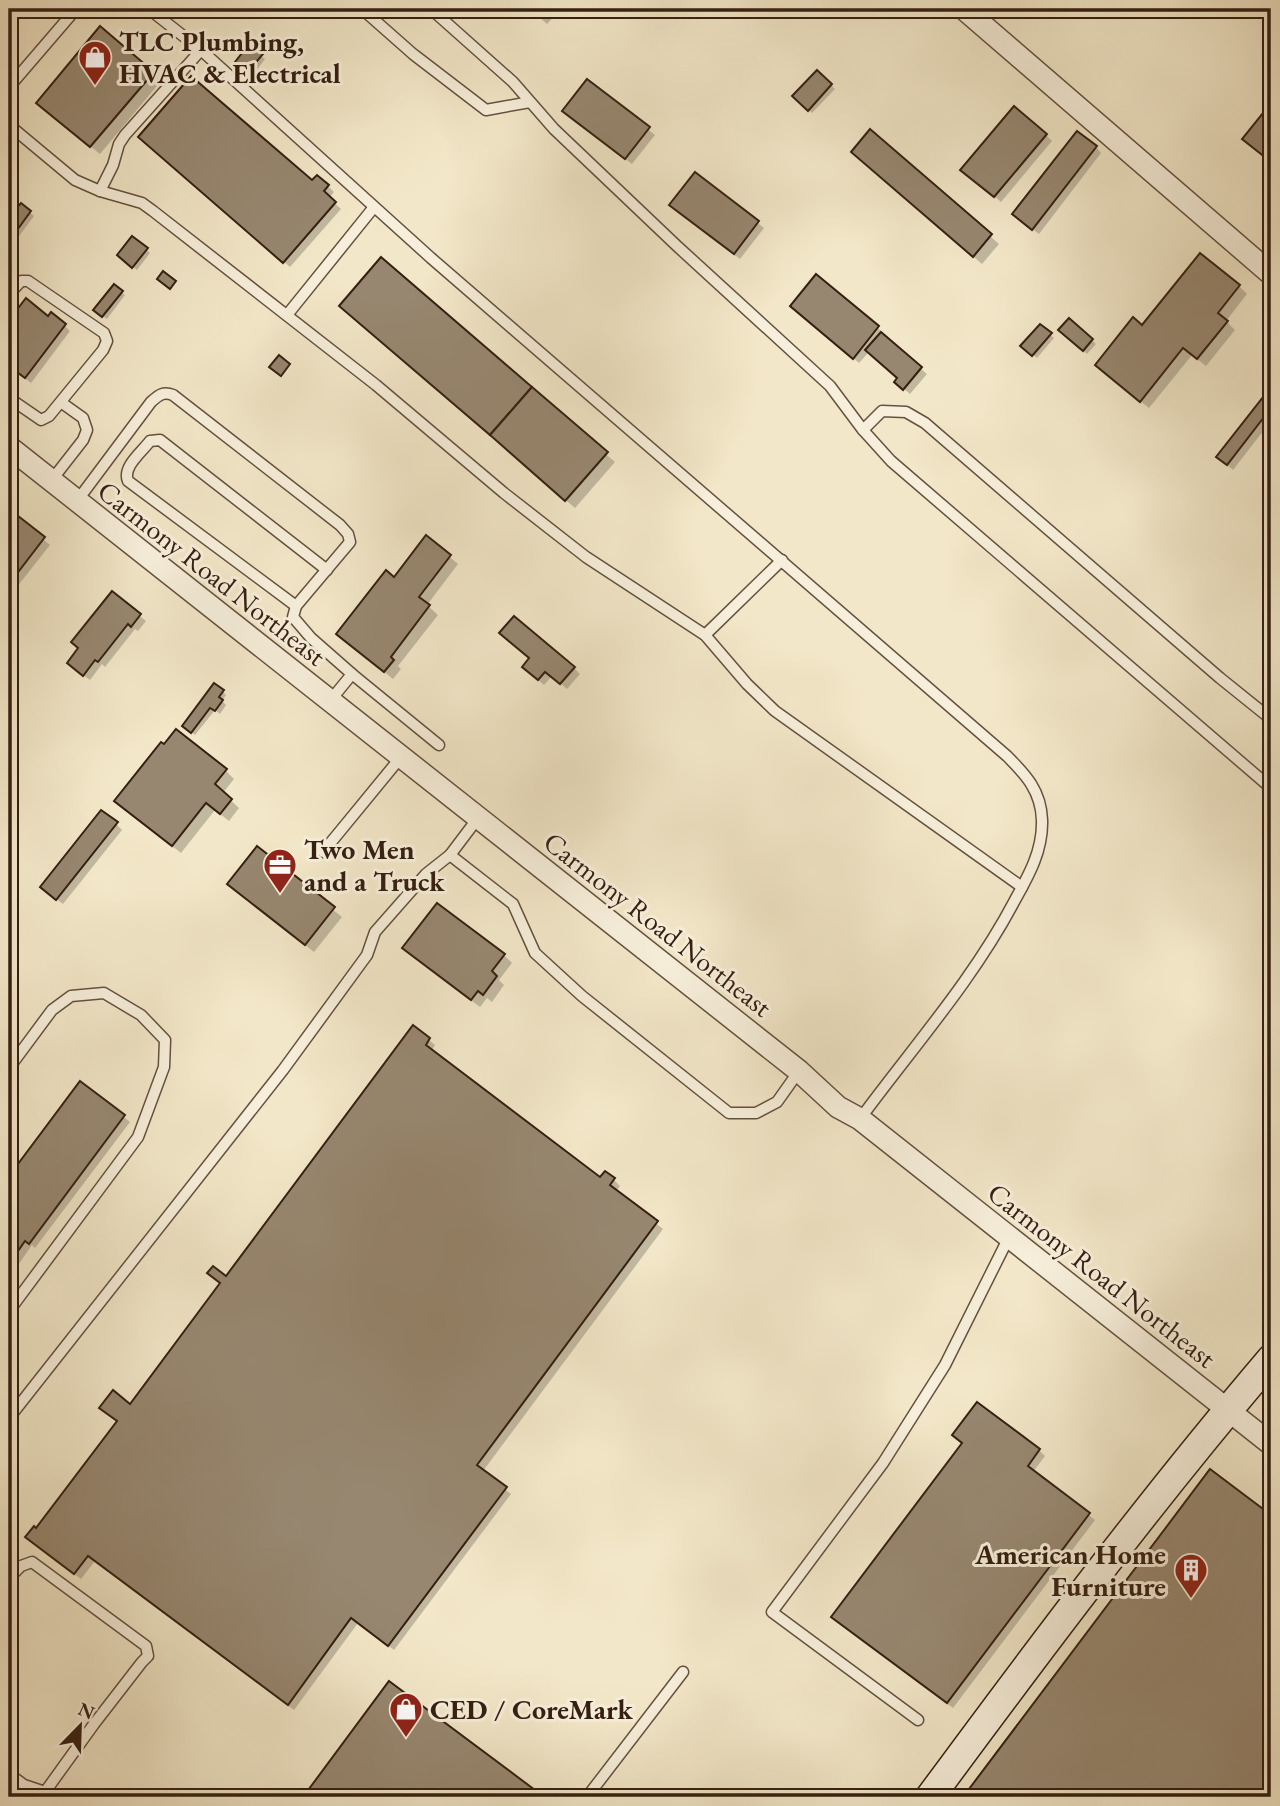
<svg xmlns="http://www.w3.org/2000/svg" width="1280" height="1806" viewBox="0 0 1280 1806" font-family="'EB Garamond',serif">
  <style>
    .shadow { fill: #0003 }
    .building { fill: #978770; stroke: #341f11; stroke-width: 2 }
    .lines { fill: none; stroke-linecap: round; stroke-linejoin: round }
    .lane-casing { stroke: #64513f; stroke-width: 13 }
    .street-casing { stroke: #64513f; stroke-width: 24 }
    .secondary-casing { stroke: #341f11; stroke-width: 31 }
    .lane { stroke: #f7efdb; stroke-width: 10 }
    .street { stroke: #f7efdb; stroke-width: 21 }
    .secondary { stroke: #f7efdb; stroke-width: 28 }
    .labels { text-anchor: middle; stroke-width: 6; stroke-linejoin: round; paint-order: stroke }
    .poi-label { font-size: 28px; font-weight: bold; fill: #341f11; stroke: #f7efdb; text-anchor: start }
    .street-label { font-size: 28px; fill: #341f11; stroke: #f7efdb }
  </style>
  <rect width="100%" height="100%" fill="#f2e7c8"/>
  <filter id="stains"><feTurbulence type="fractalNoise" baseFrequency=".00286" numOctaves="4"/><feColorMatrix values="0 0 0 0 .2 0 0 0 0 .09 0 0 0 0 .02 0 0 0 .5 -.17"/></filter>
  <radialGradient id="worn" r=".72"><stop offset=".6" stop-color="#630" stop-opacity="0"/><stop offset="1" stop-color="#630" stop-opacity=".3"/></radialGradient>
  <g class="shadow">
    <path d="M 530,9 L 561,9 L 547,24 Z"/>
    <path d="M 261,56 L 265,59 L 253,75 L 241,65 Z"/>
    <path d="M 817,72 L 835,89 L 812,113 L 794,96 Z"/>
    <path d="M 153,73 L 161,81 L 100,154 L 47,111 Z"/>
    <path d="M 587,81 L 655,135 L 632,164 L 570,117 Z"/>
    <path d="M 871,132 L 999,244 L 982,264 L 861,160 Z"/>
    <path d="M 1046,135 L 1052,141 L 1001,202 L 969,175 Z"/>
    <path d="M 147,143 L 328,186 L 334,192 L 329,198 L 341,209 L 290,267 Z"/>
    <path d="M 1096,147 L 1101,153 L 1039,234 L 1020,220 Z"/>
    <path d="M 695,175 L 764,228 L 740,259 L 677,211 Z"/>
    <path d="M 21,206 L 34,216 L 17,239 L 9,233 L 9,221 Z"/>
    <path d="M 133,238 L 150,253 L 137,270 L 123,259 Z"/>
    <path d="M 381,260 L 615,462 L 575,508 L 350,314 Z"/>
    <path d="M 817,277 L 878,328 L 884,334 L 883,336 L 927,374 L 910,394 L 896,382 L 899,378 L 869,352 L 859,363 L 798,312 Z"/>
    <path d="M 1239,286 L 1247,294 L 1226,321 L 1235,330 L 1206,366 L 1192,355 L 1149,408 L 1105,373 Z"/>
    <path d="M 121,292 L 125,295 L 107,319 L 99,314 Z"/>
    <path d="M 26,301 L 48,318 L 65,326 L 70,331 L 31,383 L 9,366 L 9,323 Z"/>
    <path d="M 1069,321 L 1096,344 L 1087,354 L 1061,330 Z"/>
    <path d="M 1040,326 L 1054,338 L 1037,358 L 1023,346 Z"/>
    <path d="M 1271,389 L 1271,421 L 1233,470 L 1218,457 Z"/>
    <path d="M 14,515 L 50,545 L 9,597 L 9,521 Z"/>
    <path d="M 427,538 L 458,564 L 427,605 L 438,615 L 398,666 L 401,669 L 393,679 L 338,634 L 394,579 Z"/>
    <path d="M 112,593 L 146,621 L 138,631 L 135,629 L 105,667 L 102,664 L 90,680 L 75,669 Z"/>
    <path d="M 531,659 L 574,668 L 580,674 L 567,689 L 552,676 L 544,685 L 530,673 Z"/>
    <path d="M 223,692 L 226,695 L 222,701 L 226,705 L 220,714 L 215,710 L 195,735 L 188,730 Z"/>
    <path d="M 226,771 L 234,779 L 223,793 L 239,808 L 229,821 L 215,810 L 181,853 L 125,809 Z"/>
    <path d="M 116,824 L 122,830 L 63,904 L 48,893 Z"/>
    <path d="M 257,848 L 342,917 L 314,952 L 237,892 Z"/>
    <path d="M 405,948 L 504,955 L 512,963 L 499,980 L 504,985 L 492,1002 L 487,998 L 480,1007 L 413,956 Z"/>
    <path d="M 413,1027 L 435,1045 L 431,1052 L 600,1179 L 614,1180 L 620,1186 L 616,1192 L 663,1229 L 483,1471 L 511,1494 L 394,1650 L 358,1623 L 294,1710 L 95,1561 L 81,1579 L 34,1543 L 37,1531 Z"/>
    <path d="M 80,1083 L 130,1122 L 35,1248 L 32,1245 L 9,1278 L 9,1179 Z"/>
    <path d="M 977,1404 L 1039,1450 L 1045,1456 L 1033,1472 L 1095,1520 L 953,1708 L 839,1623 L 963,1443 Z"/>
    <path d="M 1210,1471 L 1271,1517 L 1271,1797 L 965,1797 Z"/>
    <path d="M 390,1684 L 542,1797 L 305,1797 Z"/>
  </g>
  <g class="building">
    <path d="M 100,26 L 154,72 L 90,147 L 36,103 Z"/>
    <path d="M 249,44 L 263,54 L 248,72 L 235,62 Z"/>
    <path d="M 817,70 L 832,84 L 808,111 L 792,96 Z"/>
    <path d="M 191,76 L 312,180 L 317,175 L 329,185 L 324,191 L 336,202 L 283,263 L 138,137 Z"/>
    <path d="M 587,79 L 650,127 L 625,159 L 562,111 Z"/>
    <path d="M 1271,103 L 1271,162 L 1242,139 Z"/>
    <path d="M 1014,106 L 1047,134 L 994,197 L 960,170 Z"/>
    <path d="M 870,129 L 992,234 L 973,257 L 851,152 Z"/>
    <path d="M 1077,131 L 1097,146 L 1032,230 L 1012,214 Z"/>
    <path d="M 695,172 L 759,221 L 734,254 L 669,205 Z"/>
    <path d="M 21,203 L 31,211 L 12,237 L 9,234 L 9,218 Z"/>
    <path d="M 132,236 L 148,248 L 132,268 L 117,255 Z"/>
    <path d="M 1200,253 L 1240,285 L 1218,313 L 1228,321 L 1197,359 L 1183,348 L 1140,402 L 1095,365 L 1133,317 L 1142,325 Z"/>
    <path d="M 381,257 L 532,387 L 490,435 L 339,306 Z"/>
    <path d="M 163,271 L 176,281 L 170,289 L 157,279 Z"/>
    <path d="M 816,274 L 879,326 L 853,359 L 790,306 Z"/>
    <path d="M 114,284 L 123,291 L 102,317 L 93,310 Z"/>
    <path d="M 26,298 L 48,316 L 51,312 L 66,324 L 25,378 L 9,366 L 9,320 Z"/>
    <path d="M 1069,318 L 1093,339 L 1083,351 L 1058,330 Z"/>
    <path d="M 1040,324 L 1052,333 L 1032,356 L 1020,346 Z"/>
    <path d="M 881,332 L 922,367 L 903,390 L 894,382 L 897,378 L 865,350 Z"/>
    <path d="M 279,355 L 290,364 L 281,376 L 269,367 Z"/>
    <path d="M 532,387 L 608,452 L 565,501 L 490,435 Z"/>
    <path d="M 1271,387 L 1271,408 L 1227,465 L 1216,457 Z"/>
    <path d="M 13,512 L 45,537 L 9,584 L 9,518 Z"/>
    <path d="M 426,535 L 451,555 L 419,597 L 430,605 L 391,657 L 394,660 L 384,672 L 336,634 L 386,570 L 394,577 Z"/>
    <path d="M 112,591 L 141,614 L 131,627 L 128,624 L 98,662 L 95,660 L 83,676 L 67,663 L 78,648 L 71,642 Z"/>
    <path d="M 514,616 L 575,667 L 560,684 L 545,672 L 538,680 L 522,667 L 529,658 L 499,633 Z"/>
    <path d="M 214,683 L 224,690 L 219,697 L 223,700 L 215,711 L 210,708 L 191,733 L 182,726 Z"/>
    <path d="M 176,729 L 227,769 L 215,784 L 232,799 L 220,814 L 206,803 L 172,846 L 114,801 L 161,742 L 164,744 Z"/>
    <path d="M 101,810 L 118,822 L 56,900 L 40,887 Z"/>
    <path d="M 257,846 L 335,907 L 305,945 L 227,884 Z"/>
    <path d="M 437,903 L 505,954 L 492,971 L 497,976 L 483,995 L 478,991 L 471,1000 L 402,948 Z"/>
    <path d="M 413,1025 L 430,1038 L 426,1045 L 600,1177 L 605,1171 L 615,1178 L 610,1185 L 658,1221 L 477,1465 L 507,1487 L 388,1646 L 351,1618 L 288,1705 L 88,1556 L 74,1574 L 25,1537 L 34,1526 L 36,1528 L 117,1421 L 99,1408 L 113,1390 L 130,1404 L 220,1283 L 207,1273 L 213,1266 L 226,1276 Z"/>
    <path d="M 80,1081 L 125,1115 L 29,1244 L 25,1241 L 9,1264 L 9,1176 Z"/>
    <path d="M 977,1402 L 1040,1449 L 1028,1466 L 1090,1513 L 947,1703 L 831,1617 L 962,1443 L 952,1435 Z"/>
    <path d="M 1210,1469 L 1271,1515 L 1271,1797 L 963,1797 Z"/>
    <path d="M 389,1681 L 543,1796 L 303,1797 Z"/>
  </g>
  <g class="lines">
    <defs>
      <g id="lane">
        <path d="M 149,9 L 201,50 L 431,258 L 1007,756 C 1026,775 1041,791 1042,820 C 1043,850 1029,875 1015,900 C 973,980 913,1047 860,1119"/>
        <path d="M 362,9 L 413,54 L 486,110 L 530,102"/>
        <path d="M 431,9 L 513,82 L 554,129 L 677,246 L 830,386 L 863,430 L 891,461 L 1271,788"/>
        <path d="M 9,87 L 76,9"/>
        <path d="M 9,125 L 75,180 L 100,191 L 142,203 L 153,211 L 376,385 L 504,493 L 586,557 L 705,635 L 747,684 L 775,711 L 1022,887"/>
        <path d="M 100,191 L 113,165 L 119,144 L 125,135 L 201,50"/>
        <path d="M 9,294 L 21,281 L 28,281 L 104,333 L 107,341 L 103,350 L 49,416 L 41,420 L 9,398"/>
        <path d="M 287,315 L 374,207"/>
        <path d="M 863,430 L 882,411 L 906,412 L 925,423 L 1220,678 L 1271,719"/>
        <path d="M 51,481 L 83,440 L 87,430 L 83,418 L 62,403"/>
        <path d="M 77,501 L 151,402 C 159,395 163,391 173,395 L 340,525 L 348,534 L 350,542 L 296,606 L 293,617 L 311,638 L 352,674 L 330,701"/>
        <path d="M 296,606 L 128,481 C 122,467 142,452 150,441 L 160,440 L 327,570"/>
        <path d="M 705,635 L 782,560"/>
        <path d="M 352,674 L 439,745"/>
        <path d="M 323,852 L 401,757"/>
        <path d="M 450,855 L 513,904 L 535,953 L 582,996 L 729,1113 L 756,1113 L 777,1102 L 799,1071"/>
        <path d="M 9,1068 L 52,1010 L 71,996 L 104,993 L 141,1015 L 165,1040 L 164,1067 L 138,1137 L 9,1311"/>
        <path d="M 9,1418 L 283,1070 L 367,955 L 375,932 L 426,874 L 450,855 L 478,818"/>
        <path d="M 9,1573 L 12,1575 L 21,1566 L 32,1562 L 146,1646 L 148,1656 L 142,1662 L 94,1724 L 45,1792 L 24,1785 L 9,1774"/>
        <path d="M 918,1720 L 772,1612 L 883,1463 L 945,1365 L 1009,1237"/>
        <path d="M 587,1797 L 683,1672"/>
      </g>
      <g id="street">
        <path d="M 964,9 L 1271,274"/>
        <path d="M 9,447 L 799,1071 L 838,1107 L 860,1119 L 1271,1444"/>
      </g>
      <path id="secondary" d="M 930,1797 C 1040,1648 1151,1500 1271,1359"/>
    </defs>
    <use href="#lane" class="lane-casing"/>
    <use href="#street" class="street-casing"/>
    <use href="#secondary" class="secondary-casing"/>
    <use href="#lane" class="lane"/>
    <use href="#street" class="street"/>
    <use href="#secondary" class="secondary"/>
  </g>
  <defs>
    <symbol id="shop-pin" viewBox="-11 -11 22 30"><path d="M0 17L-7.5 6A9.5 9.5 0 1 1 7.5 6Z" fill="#8f2418" stroke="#f7efdb"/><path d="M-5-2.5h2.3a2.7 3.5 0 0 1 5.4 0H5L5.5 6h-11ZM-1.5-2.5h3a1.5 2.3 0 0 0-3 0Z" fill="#fff"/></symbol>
    <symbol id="office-pin" viewBox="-11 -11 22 30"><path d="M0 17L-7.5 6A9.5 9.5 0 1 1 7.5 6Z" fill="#8f2418" stroke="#f7efdb"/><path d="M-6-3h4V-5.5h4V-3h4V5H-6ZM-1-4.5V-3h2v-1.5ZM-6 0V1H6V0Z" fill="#fff"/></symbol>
    <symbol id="building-pin" viewBox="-11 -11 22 30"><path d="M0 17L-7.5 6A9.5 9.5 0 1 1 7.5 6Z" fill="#8f2418" stroke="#f7efdb"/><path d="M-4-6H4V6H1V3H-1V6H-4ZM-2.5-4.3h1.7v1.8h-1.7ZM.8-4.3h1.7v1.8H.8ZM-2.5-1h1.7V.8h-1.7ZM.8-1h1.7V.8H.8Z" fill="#fff"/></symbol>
  </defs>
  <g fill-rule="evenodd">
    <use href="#shop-pin" x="76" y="38" width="38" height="52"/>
    <use href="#office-pin" x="261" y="846" width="38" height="52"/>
    <use href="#building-pin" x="1172" y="1551" width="38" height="52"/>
    <use href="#shop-pin" x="387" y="1690" width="38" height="52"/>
  </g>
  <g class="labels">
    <g class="poi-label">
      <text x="119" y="51">TLC Plumbing,<tspan x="119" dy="32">HVAC &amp; Electrical</tspan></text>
      <text x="304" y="859">Two Men<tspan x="304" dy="32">and a Truck</tspan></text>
      <text x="1166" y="1564" text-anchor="end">American Home<tspan x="1166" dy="32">Furniture</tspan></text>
      <text x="430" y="1719">CED / CoreMark</text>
    </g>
    <g class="street-label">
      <text transform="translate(212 573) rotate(38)" y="10">Carmony Road Northeast</text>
      <text transform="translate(658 924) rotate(38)" y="10">Carmony Road Northeast</text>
      <text transform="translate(1102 1275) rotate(38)" y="10">Carmony Road Northeast</text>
    </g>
  </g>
  <rect width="1280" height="1806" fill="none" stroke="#f2e7c8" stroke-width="35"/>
  <rect x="10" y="10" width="1259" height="1785" fill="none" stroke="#341f11" stroke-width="3.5"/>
  <rect x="18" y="18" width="1245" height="1771" fill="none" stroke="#341f11" stroke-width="2"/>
  <g transform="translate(80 1726) rotate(23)" stroke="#f7efdb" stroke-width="5" paint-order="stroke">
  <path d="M0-5L12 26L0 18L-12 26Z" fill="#341f11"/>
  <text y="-10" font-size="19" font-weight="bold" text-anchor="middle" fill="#341f11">N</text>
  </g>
  <rect width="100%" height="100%" filter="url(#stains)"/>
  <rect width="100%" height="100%" fill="url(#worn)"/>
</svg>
